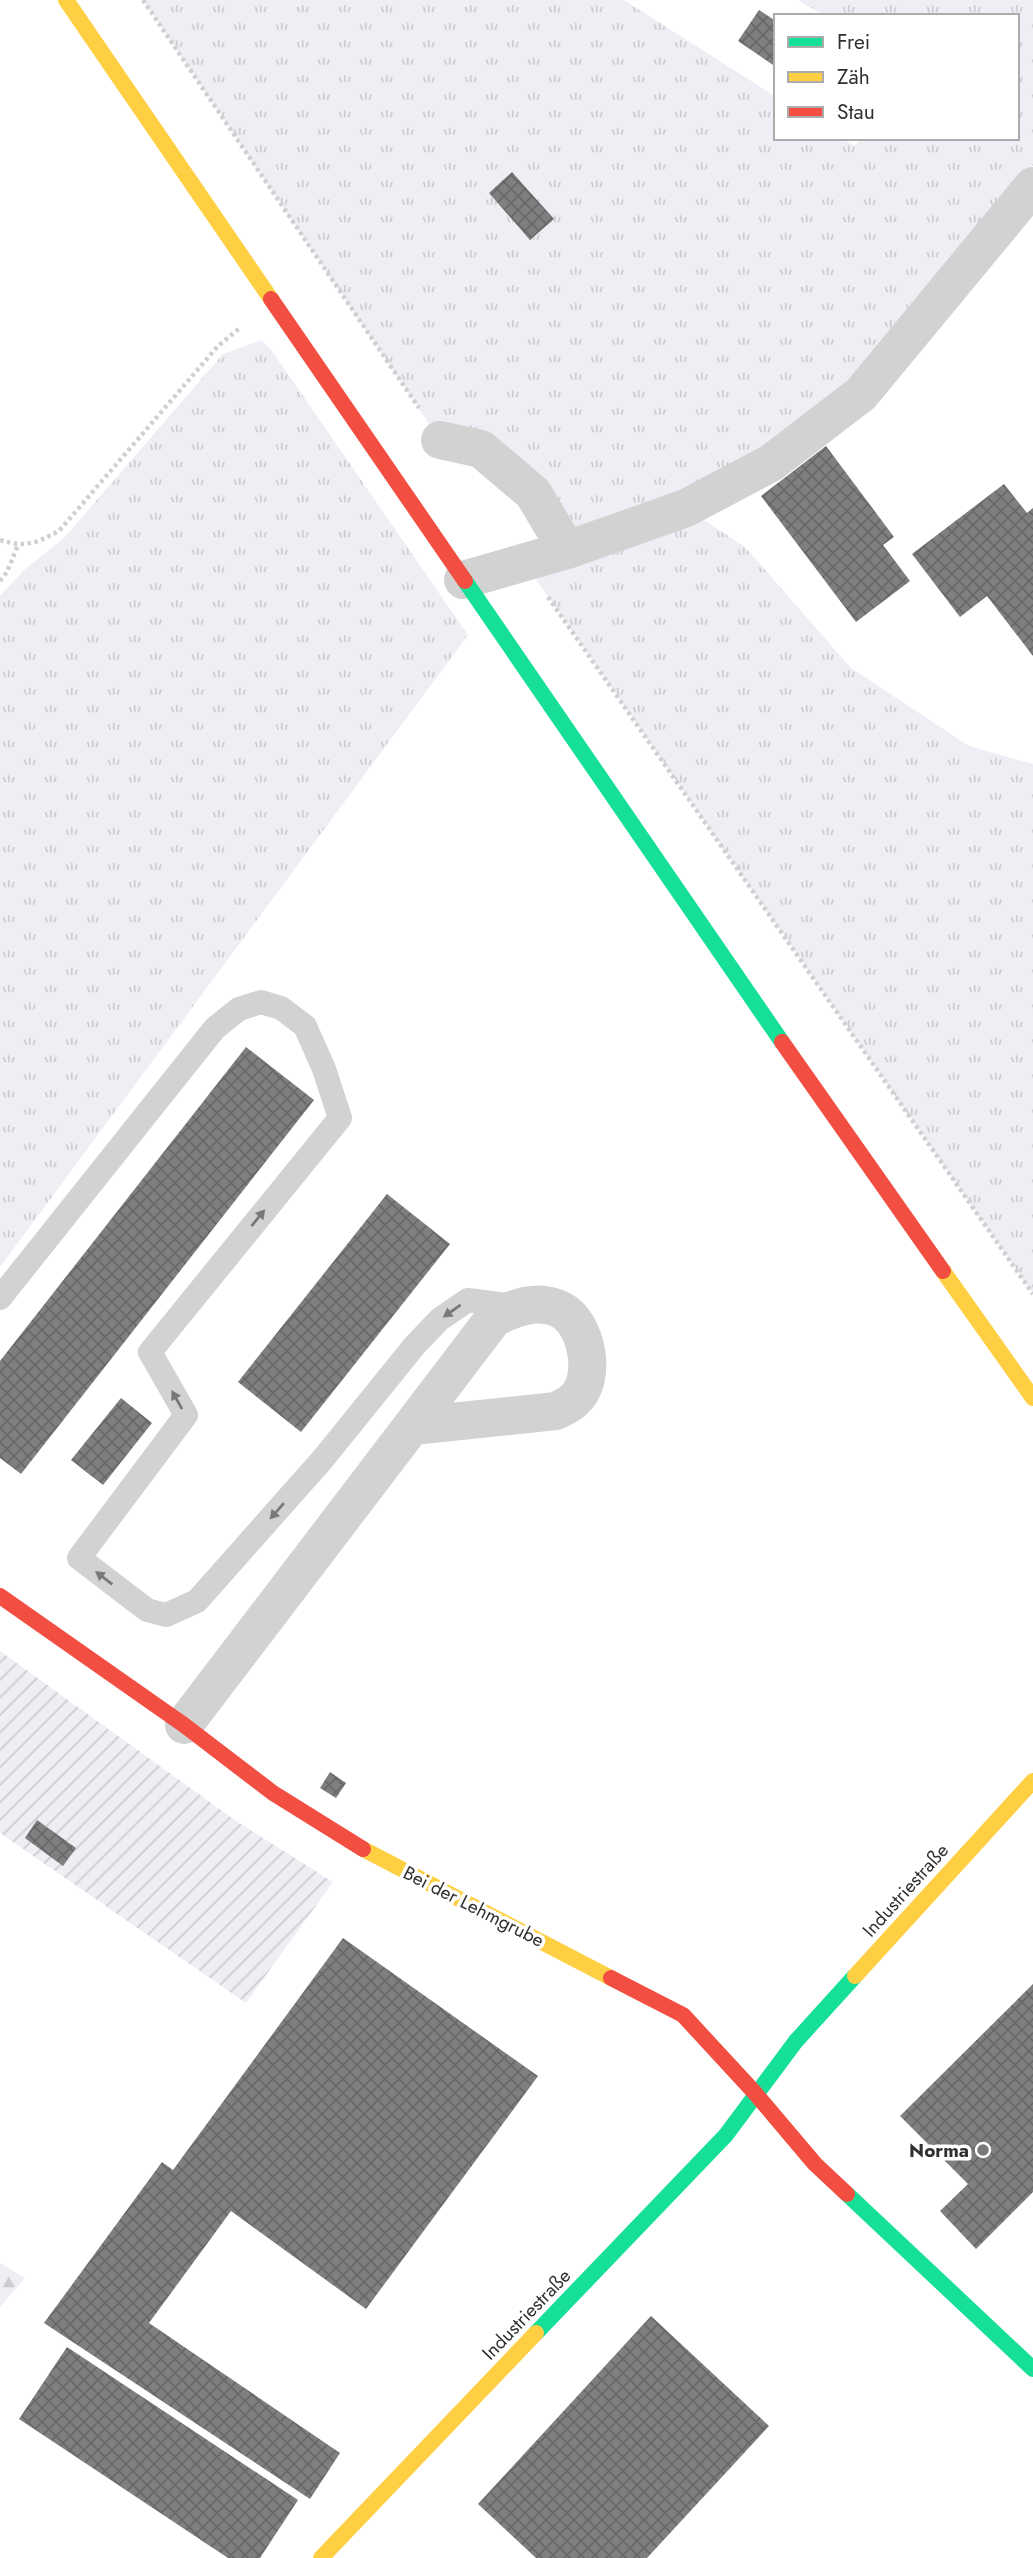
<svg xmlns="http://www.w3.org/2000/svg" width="1033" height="2558" viewBox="0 0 1033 2558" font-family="Jost,sans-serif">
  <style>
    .grass { fill: url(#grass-tufts) }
    .forest { fill: url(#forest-firs) }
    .garden { fill: url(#garden-furrows) }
    .building { fill: url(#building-cross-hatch) }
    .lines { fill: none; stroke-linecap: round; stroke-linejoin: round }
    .path { stroke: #d0d0d0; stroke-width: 4.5; stroke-dasharray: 3.5 3.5; stroke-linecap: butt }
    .lane { stroke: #d2d2d2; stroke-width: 24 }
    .street { stroke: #d2d2d2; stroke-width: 38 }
    .fast { stroke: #16e098; stroke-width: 16 }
    .slow { stroke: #ffcf43; stroke-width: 16 }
    .jam { stroke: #f24e42; stroke-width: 16 }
    .oneway { fill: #797979 }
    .poi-dot { fill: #787878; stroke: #fff; stroke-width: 2.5 }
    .labels { text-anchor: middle; stroke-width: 7; stroke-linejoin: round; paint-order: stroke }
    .street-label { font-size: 19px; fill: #303030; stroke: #fff }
    .poi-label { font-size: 19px; font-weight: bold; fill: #303030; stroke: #fff; text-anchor: end }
  </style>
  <defs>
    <pattern id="grass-tufts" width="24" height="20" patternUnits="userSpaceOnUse" patternTransform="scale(1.75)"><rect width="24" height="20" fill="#f0edf5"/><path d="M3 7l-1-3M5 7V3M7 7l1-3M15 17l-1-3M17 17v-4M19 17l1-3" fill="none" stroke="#ceccd2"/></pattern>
    <pattern id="forest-firs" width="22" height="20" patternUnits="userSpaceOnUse" patternTransform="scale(1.75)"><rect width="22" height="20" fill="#f0edf5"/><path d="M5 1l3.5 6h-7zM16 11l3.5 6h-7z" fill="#ceccd2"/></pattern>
    <pattern id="garden-furrows" width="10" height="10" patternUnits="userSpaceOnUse" patternTransform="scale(1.75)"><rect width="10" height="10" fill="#f0edf5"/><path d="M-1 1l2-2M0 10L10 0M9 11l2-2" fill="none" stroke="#ceccd2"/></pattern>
    <pattern id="building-cross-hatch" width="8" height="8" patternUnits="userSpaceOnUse" patternTransform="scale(1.75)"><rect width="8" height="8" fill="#7f7f7f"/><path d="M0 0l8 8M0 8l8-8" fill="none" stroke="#686868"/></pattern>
  </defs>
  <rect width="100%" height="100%" fill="#fff"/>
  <g class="grass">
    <path d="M 143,0 L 624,0 L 776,97 L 776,138 L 841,138 L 854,146 L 862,138 L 1017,138 L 1017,16 L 824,16 L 798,0 L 1033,0 L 1033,165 L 844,393 L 718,483 L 575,536 L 440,440 Z"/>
    <path d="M 262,340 L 272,351 L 468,635 L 0,1267 L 0,596 L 24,570 L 65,537 L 223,354 Z"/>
    <path d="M 686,508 L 745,547 L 851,668 L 969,746 L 1033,764 L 1033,1294 L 524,562 Z"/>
  </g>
  <path class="forest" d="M 0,2263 L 25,2278 L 0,2307 Z"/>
  <path class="garden" d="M 0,1651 L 239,1823 L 333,1882 L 246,2003 L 0,1833 Z"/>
  <g class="building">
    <path d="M 759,10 L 776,21 L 776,67 L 738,41 Z"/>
    <path d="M 512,172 L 554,219 L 530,240 L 489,193 Z"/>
    <path d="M 826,446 L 894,537 L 883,545 L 910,581 L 856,622 L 761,496 Z"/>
    <path d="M 1004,484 L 1027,513 L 1033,508 L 1033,656 L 987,596 L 960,617 L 912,554 Z"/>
    <path d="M 246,1047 L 314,1100 L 21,1474 L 0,1458 L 0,1361 Z"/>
    <path d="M 387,1194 L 450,1244 L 301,1432 L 238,1382 Z"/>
    <path d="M 121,1398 L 152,1423 L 103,1485 L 71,1460 Z"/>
    <path d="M 330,1772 L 346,1783 L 336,1798 L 320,1788 Z"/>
    <path d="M 37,1820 L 76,1848 L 63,1866 L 25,1838 Z"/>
    <path d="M 343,1938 L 538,2076 L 366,2309 L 231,2211 L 149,2323 L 340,2453 L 310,2499 L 44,2323 L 162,2162 L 173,2170 Z"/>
    <path d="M 1033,1984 L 1033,2192 L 976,2249 L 940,2211 L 968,2184 L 900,2116 Z"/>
    <path d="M 651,2316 L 769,2426 L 647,2558 L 536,2558 L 478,2504 Z"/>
    <path d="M 67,2347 L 298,2500 L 260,2558 L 228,2558 L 19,2419 Z"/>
  </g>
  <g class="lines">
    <g class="path">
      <path d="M 143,0 L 419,408"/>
      <path d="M 0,540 C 26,548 36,543 59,531 L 218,346 L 241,327"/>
      <path d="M 0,581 L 7,572 L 18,545"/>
      <path d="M 548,597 L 1033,1294"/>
    </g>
    <path class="lane" d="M 0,1298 L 215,1028 L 239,1009 L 261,1002 L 281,1008 L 305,1026 L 324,1069 L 340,1118 L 150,1352 L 186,1415 L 79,1558 L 147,1610 L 166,1615 L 197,1601 L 322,1460 L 415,1345 L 440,1319 L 468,1300 L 516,1306"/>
    <g class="street">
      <path d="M 440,440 L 481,449 L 533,493 L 567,550"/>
      <path d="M 463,580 L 567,550 L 686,508 L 771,463 L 861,394 L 1033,186"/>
      <path d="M 184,1725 L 494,1318 C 514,1308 538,1298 561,1310 C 587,1323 598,1380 574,1400 C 569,1405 562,1408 556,1411 L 413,1426"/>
    </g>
    <g class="fast">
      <path d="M 465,581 L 782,1042"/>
      <path d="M 847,2194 L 1033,2369"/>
      <path d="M 536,2333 L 726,2135 L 796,2041 L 855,1976"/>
    </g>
    <g class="slow">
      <path d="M 66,0 L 271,299"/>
      <path d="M 943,1271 L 1033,1398"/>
      <path d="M 363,1849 L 611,1978"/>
      <path d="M 855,1976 L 1033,1781"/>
      <path d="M 321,2558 L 536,2333"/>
    </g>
    <g class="jam">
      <path d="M 271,299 L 465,581"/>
      <path d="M 782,1042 L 943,1271"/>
      <path d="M 0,1596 L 184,1725 L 273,1793 L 363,1849"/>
      <path d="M 611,1978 L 683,2015 L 755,2093 L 815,2164 L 847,2194"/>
    </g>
  </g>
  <defs><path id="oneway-solid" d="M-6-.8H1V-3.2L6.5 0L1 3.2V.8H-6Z" transform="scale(1.75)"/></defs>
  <g class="oneway">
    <use href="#oneway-solid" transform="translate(258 1218) rotate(-51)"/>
    <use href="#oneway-solid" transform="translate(452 1311) rotate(145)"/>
    <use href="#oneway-solid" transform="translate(177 1400) rotate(-119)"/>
    <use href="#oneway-solid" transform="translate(277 1511) rotate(131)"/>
    <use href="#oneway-solid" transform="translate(104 1578) rotate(-142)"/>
  </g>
  <circle class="poi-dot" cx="983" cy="2150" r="7"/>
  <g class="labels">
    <g class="street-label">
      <text transform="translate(905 1890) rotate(-48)" y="7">Industriestraße</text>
      <text transform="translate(474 1906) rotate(27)" y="7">Bei der Lehmgrube</text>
      <text transform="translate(526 2314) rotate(-46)" y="7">Industriestraße</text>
    </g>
    <g class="poi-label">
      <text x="969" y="2157">Norma</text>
    </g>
  </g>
  <rect x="774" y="14" width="245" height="126" fill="#ffffff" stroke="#acacac" stroke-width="2"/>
  <rect x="788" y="37" width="35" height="10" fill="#16e098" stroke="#acacac" stroke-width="2"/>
  <text x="837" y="49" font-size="21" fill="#303030">Frei</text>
  <rect x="788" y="72" width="35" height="10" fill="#ffcf43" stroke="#acacac" stroke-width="2"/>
  <text x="837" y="84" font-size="21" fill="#303030">Zäh</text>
  <rect x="788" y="107" width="35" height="10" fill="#f24e42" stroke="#acacac" stroke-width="2"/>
  <text x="837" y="119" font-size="21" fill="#303030">Stau</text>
</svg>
